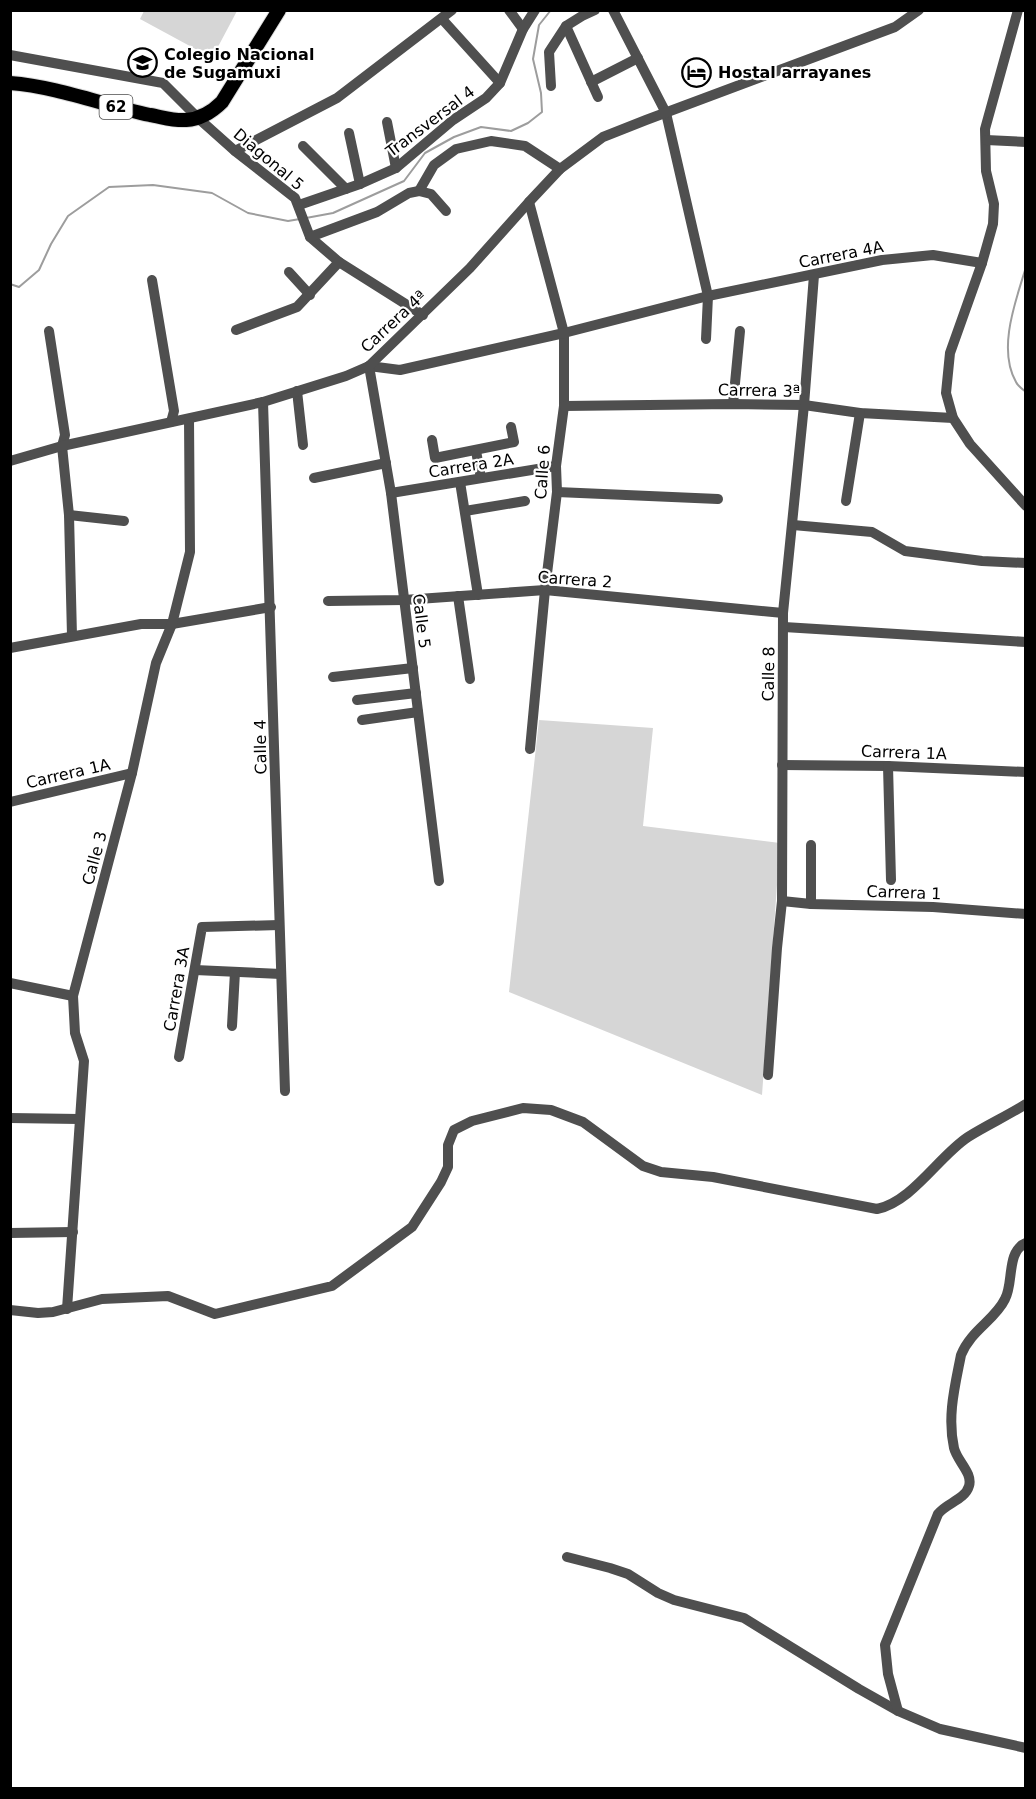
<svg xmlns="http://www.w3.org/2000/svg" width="1036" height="1799" viewBox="0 0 1036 1799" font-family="'DejaVu Sans',sans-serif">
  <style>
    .green { fill: #d6d6d6 }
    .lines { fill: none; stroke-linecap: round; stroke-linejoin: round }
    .stream { stroke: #9d9d9d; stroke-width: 2 }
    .major-casing { stroke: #dbdbdb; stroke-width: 16 }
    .minor { stroke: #4f4f4f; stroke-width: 10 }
    .major { stroke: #000; stroke-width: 14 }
    .labels { text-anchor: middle; stroke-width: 4.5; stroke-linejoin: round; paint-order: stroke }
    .shield { fill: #fff; stroke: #4c4c4c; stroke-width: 1.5 }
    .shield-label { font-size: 15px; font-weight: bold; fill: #000 }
    .poi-label { font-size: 16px; font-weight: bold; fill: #000; stroke: #fff; text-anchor: start }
    .street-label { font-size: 16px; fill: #000; stroke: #fff }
  </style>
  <rect width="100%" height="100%" fill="#fff"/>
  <g class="green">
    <path d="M 144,11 L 144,10 L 237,11 L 212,58 L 140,19 Z"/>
    <path d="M 539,720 L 653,728 L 643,826 L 780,843 L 762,1095 L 509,992 Z"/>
  </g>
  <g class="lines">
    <g class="stream">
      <path d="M 306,218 L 333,213 L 404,181 L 425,153 L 454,137 L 481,127 L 511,131 L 528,123 L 542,112 L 541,93 L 533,59 L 539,25 L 551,10"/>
      <path d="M 1026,267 C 1016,300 997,349 1016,382 C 1018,386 1022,389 1026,392"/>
      <path d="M 10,284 L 19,287 L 39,270 L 51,244 L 68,216 L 109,187 L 153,185 L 212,193 L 248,213 L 288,221 L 300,219"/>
    </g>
    <defs>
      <path id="major" d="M 10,83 C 59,87 103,105 150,115 C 162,117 174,121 186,120 C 201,119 212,112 222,102 L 279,10"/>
    </defs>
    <use href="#major" class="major-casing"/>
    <g class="minor">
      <path d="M 509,10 L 523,29"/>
      <path d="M 613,10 L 666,113 L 708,296 L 706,339"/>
      <path d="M 1018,10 L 985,129 L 986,171 L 994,204 L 993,224 L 982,263 L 950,353 L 946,393 L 953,418 L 970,444 L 1026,506"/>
      <path d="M 442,19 L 500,83"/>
      <path d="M 566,26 L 598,97"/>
      <path d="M 10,55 L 163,83 L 198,118 L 235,151 L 295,198 L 310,237 L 339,262 L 423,315"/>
      <path d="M 591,82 L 638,58"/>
      <path d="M 551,86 L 549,52 L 566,26 L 582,16 L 595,10"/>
      <path d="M 387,122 L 396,168"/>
      <path d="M 349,133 L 360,184"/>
      <path d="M 986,140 L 1026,142"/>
      <path d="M 303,146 L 346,189"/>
      <path d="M 235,151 L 337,98 L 452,10"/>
      <path d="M 419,191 L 434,165 L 456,149 L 491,141 L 525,146 L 560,169"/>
      <path d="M 529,202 L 564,333 L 564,406 L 556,466 L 557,492 L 545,590 L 530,749"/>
      <path d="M 299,205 L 360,184 L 396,168 L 453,120 L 486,98 L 500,83 L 523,29 L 535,10"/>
      <path d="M 310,237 L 377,212 L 409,193 L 419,191 L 431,194 L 446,211"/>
      <path d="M 289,272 L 310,295"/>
      <path d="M 152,280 L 174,411 L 171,422"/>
      <path d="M 236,330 L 297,307 L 339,262"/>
      <path d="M 49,331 L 65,435 L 62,446 L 69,515 L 72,636"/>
      <path d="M 369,366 L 400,370 L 564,333 L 708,296 L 882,260 L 933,255 L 982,263"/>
      <path d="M 369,366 L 391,493 L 439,881"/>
      <path d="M 297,391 L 303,445"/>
      <path d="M 263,402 C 272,631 276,861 285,1091"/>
      <path d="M 733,404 L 740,331"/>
      <path d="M 564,406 L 733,404 L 804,405 L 860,413 L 953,418"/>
      <path d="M 432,440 L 435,458 L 514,442 L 511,427"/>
      <path d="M 476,451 L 481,478"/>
      <path d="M 10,461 L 62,446 L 263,402 L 346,376 L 369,366 L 470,268 L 529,202 L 560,169 L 603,137 L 646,120 L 895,27 L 919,10"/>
      <path d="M 314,478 L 386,463"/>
      <path d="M 460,482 L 478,595"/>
      <path d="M 557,492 L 718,499"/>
      <path d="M 391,493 L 556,466"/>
      <path d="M 846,501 L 860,413"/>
      <path d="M 465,511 L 525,501"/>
      <path d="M 69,515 L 124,521"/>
      <path d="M 793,525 L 872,532 L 905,551 L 982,561 L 1026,563"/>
      <path d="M 458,596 L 470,679"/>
      <path d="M 328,601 L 404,600 L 545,590 L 783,613"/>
      <path d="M 784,627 L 1026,642"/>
      <path d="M 10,648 L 141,624 L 172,624 L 271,607"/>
      <path d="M 333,677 L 413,668"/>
      <path d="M 357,700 L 416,693"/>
      <path d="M 362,720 L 418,712"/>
      <path d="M 782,765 L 888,766 L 1026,772"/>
      <path d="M 888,766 L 891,880"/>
      <path d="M 10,802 L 132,773"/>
      <path d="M 811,845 L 811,904"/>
      <path d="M 782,901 L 811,904 L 933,907 L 1026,914"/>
      <path d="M 195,970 L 281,974"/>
      <path d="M 10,983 L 73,996"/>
      <path d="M 232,1026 L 235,972"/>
      <path d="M 179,1057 L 202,927 L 279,925"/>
      <path d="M 768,1075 L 777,948 L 782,901 L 783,613 L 804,405 L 814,275"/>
      <path d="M 10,1118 L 79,1119"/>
      <path d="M 10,1233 L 73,1232"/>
      <path d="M 67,1309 L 84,1061 L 75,1033 L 73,996 L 132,773 L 156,663 L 172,624 L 190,552 L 189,419"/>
      <path d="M 10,1310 L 38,1313 L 53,1312 L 102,1299 L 168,1296 L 215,1314 L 332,1286 L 412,1227 L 441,1182 L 448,1167 L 448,1145 L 454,1130 L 472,1121 L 523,1108 L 551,1110 L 583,1122 L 643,1166 L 661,1172 L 713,1177 L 877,1209 C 912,1202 939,1156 968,1137 C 987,1125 1007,1116 1026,1104"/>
      <path d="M 567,1557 L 610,1568 L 628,1574 L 658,1593 L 674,1600 L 744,1618 L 859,1689 L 898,1711 L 940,1729 L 1026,1748"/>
      <path d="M 898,1711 L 888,1674 L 885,1645 L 938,1514 C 946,1503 965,1500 969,1486 C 973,1473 957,1461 954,1448 C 947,1416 955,1386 961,1355 C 971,1330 995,1320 1005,1299 C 1014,1283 1006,1251 1026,1243"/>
    </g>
    <use href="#major" class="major"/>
  </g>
  <defs>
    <symbol id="school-ring" viewBox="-11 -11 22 22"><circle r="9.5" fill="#fff" stroke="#000" stroke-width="1.5"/><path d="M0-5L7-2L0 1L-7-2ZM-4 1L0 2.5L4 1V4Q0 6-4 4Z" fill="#000"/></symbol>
    <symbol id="hotel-ring" viewBox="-11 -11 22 22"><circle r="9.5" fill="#fff" stroke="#000" stroke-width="1.5"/><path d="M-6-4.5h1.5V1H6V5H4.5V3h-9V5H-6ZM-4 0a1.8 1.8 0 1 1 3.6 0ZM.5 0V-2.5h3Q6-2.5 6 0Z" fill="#000"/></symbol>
  </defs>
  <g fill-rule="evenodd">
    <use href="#school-ring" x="126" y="46" width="33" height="33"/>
    <use href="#hotel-ring" x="680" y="56" width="33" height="33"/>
  </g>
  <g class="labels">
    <rect class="shield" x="99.5" y="95" width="33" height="24" rx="4.5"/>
    <g class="shield-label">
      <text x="116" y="112">62</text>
    </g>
    <g class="poi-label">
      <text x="164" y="60">Colegio Nacional<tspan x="164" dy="18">de Sugamuxi</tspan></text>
      <text x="718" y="78">Hostal arrayanes</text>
    </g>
    <g class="street-label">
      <text transform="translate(430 121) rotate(-37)" y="6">Transversal 4</text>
      <text transform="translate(269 159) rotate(40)" y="6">Diagonal 5</text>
      <text transform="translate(841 254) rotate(-11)" y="6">Carrera 4A</text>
      <text transform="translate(393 321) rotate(-43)" y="6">Carrera 4ª</text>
      <text transform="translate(759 390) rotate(1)" y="6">Carrera 3ª</text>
      <text transform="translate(471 465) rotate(-9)" y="6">Carrera 2A</text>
      <text transform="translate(542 472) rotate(-86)" y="6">Calle 6</text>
      <text transform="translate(575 579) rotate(4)" y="6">Carrera 2</text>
      <text transform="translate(422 621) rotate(83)" y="6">Calle 5</text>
      <text transform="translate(768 674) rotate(-89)" y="6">Calle 8</text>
      <text transform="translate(260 747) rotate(-91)" y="6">Calle 4</text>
      <text transform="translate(904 752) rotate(2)" y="6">Carrera 1A</text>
      <text transform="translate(68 773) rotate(-13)" y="6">Carrera 1A</text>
      <text transform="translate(94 858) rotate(-75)" y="6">Calle 3</text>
      <text transform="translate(904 892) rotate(2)" y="6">Carrera 1</text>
      <text transform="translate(176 989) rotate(-80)" y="6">Carrera 3A</text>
    </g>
  </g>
  <rect width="1036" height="1799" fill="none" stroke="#000000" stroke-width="24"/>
</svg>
